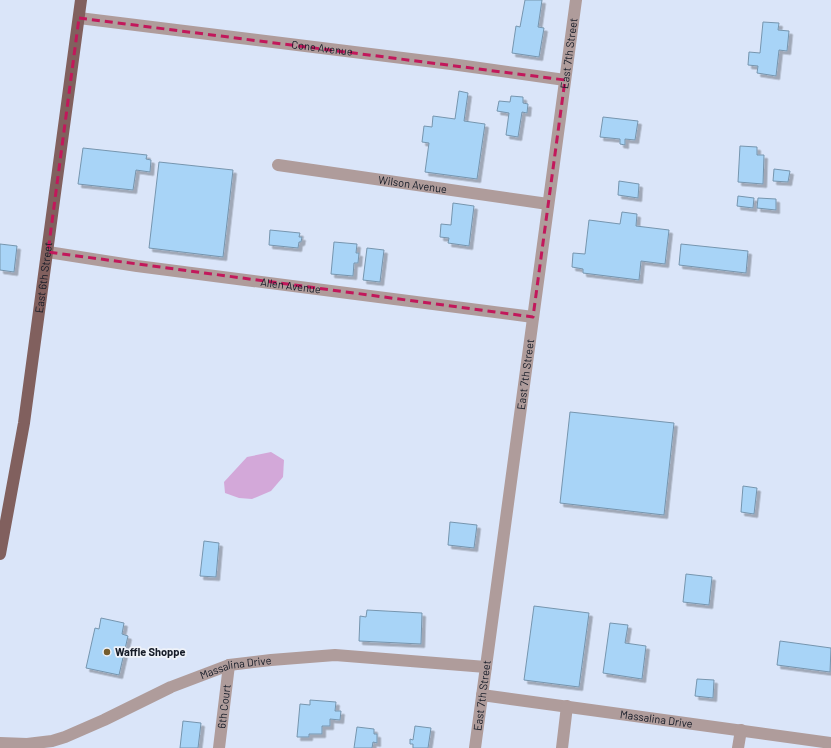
<svg xmlns="http://www.w3.org/2000/svg" width="831" height="748" viewBox="0 0 831 748" font-family="Barlow,sans-serif">
  <style>
    .water { fill: #d3a8d9 }
    .building { fill: #a8d4f7; stroke: #7695ae; filter: url(#shadow) }
    .lines { fill: none; stroke-linecap: round; stroke-linejoin: round }
    .minor { stroke: #af9c9b; stroke-width: 12 }
    .major { stroke: #81605e; stroke-width: 12 }
    .marked { fill: none; stroke: #c2185b; stroke-width: 3; stroke-dasharray: 8 5; stroke-linejoin: round }
    .poi-dot { fill: #755d2e; stroke: #eef2f9; stroke-width: 1.5 }
    .labels { text-anchor: middle; stroke-width: 3.5; stroke-linejoin: round; paint-order: stroke }
    .street-label { font-size: 11px; fill: #151b27; stroke: #eef2f9 }
    .poi-label { font-size: 11px; font-weight: bold; fill: #151b27; stroke: #eef2f9; text-anchor: start }
  </style>
  <defs>
    <filter id="shadow"><feDropShadow dx="3.5" dy="3.5" stdDeviation="0" flood-color="#0004"/></filter>
  </defs>
  <rect width="100%" height="100%" fill="#dae5f9"/>
  <path class="water" d="M 271,452 L 284,460 L 283,477 L 271,491 L 252,499 L 239,498 L 225,493 L 224,482 L 247,457 Z"/>
  <g class="building">
    <path d="M 525,0 L 542,0 L 538,27 L 544,28 L 539,57 L 512,53 L 516,26 L 520,27 Z"/>
    <path d="M 763,22 L 779,23 L 778,30 L 789,31 L 787,51 L 779,50 L 776,76 L 757,73 L 758,66 L 748,65 L 749,52 L 760,53 Z"/>
    <path d="M 459,91 L 468,93 L 464,121 L 485,124 L 477,179 L 425,172 L 429,143 L 422,142 L 424,126 L 432,127 L 433,116 L 455,119 Z"/>
    <path d="M 511,96 L 523,97 L 523,103 L 528,104 L 527,113 L 522,112 L 518,137 L 506,135 L 509,113 L 497,111 L 499,101 L 510,102 Z"/>
    <path d="M 603,117 L 638,121 L 635,140 L 625,139 L 625,145 L 620,144 L 620,139 L 600,137 Z"/>
    <path d="M 740,146 L 757,147 L 757,155 L 764,155 L 763,184 L 738,182 Z"/>
    <path d="M 83,148 L 147,155 L 146,159 L 151,160 L 150,172 L 136,170 L 133,190 L 78,184 Z"/>
    <path d="M 159,162 L 233,170 L 223,257 L 149,248 Z"/>
    <path d="M 774,169 L 790,171 L 788,182 L 773,181 Z"/>
    <path d="M 619,181 L 639,184 L 638,198 L 618,195 Z"/>
    <path d="M 738,196 L 754,198 L 753,208 L 737,206 Z"/>
    <path d="M 758,198 L 776,199 L 776,210 L 757,208 Z"/>
    <path d="M 453,203 L 474,206 L 469,246 L 448,243 L 449,238 L 440,237 L 441,224 L 451,225 Z"/>
    <path d="M 622,212 L 637,214 L 636,226 L 669,230 L 665,264 L 641,261 L 639,280 L 583,273 L 583,269 L 572,267 L 573,253 L 585,254 L 589,220 L 620,224 Z"/>
    <path d="M 270,230 L 300,233 L 299,237 L 302,237 L 301,242 L 299,242 L 298,248 L 269,245 Z"/>
    <path d="M 334,242 L 357,244 L 356,253 L 359,253 L 358,263 L 354,263 L 353,276 L 331,274 Z"/>
    <path d="M 0,244 L 17,246 L 14,272 L 0,270 Z"/>
    <path d="M 681,244 L 748,251 L 746,273 L 679,265 Z"/>
    <path d="M 367,248 L 384,250 L 380,282 L 363,280 Z"/>
    <path d="M 570,412 L 674,423 L 664,515 L 560,503 Z"/>
    <path d="M 743,486 L 757,488 L 754,514 L 741,512 Z"/>
    <path d="M 450,522 L 477,525 L 474,548 L 448,545 Z"/>
    <path d="M 204,541 L 219,543 L 216,577 L 200,576 Z"/>
    <path d="M 686,574 L 712,577 L 709,605 L 683,602 Z"/>
    <path d="M 534,606 L 589,613 L 579,687 L 524,680 Z"/>
    <path d="M 367,610 L 422,613 L 421,644 L 359,641 L 360,616 L 366,617 Z"/>
    <path d="M 101,618 L 124,623 L 122,634 L 128,636 L 119,675 L 86,668 L 95,628 L 99,629 Z"/>
    <path d="M 610,623 L 628,625 L 625,643 L 646,646 L 642,679 L 603,673 Z"/>
    <path d="M 780,641 L 831,648 L 830,672 L 777,665 Z"/>
    <path d="M 697,679 L 714,680 L 713,698 L 695,696 Z"/>
    <path d="M 310,700 L 336,702 L 335,711 L 341,711 L 340,720 L 330,719 L 330,726 L 322,726 L 322,734 L 309,734 L 309,737 L 297,737 L 300,704 L 310,705 Z"/>
    <path d="M 183,721 L 201,723 L 198,748 L 180,748 Z"/>
    <path d="M 415,726 L 431,728 L 428,748 L 413,748 L 413,744 L 410,744 L 410,739 L 413,740 Z"/>
    <path d="M 357,727 L 374,729 L 374,734 L 377,734 L 377,743 L 373,742 L 372,748 L 354,748 Z"/>
  </g>
  <g class="lines">
    <g class="minor">
      <path id="s1" d="M 79,18 L 451,64 L 565,80"/>
      <path id="s2" d="M 278,165 L 548,204"/>
      <path id="s3" d="M 48,252 L 137,266 L 533,317"/>
      <path id="s4" d="M 482,695 L 831,743"/>
      <path id="s5" d="M 0,743 L 27,744 L 52,741 L 65,737 L 104,720 L 171,687 L 229,665 L 271,660 L 335,655 L 486,667"/>
      <path id="s6" d="M 219,748 L 229,665"/>
      <path id="s7" d="M 475,748 L 576,0"/>
      <path d="M 562,748 L 567,706"/>
      <path d="M 738,748 L 741,730"/>
    </g>
    <path class="major" id="s8" d="M 0,554 L 24,423 L 81,0"/>
  </g>
  <path class="marked" d="M 79,18 L 565,80 L 533,317 L 48,252 Z"/>
  <circle class="poi-dot" cx="107" cy="652" r="4"/>
  <g class="labels">
    <g class="street-label">
      <text dy="4" stroke="none"><textPath href="#s1" startOffset="245">Cone Avenue</textPath></text>
      <text dy="4" stroke="none"><textPath href="#s7" startOffset="701">East 7th Street</textPath></text>
      <text dy="4" stroke="none"><textPath href="#s2" startOffset="136">Wilson Avenue</textPath></text>
      <text dy="4" stroke="none"><textPath href="#s8" startOffset="280">East 6th Street</textPath></text>
      <text dy="4" stroke="none"><textPath href="#s3" startOffset="245">Allen Avenue</textPath></text>
      <text dy="4" stroke="none"><textPath href="#s7" startOffset="377">East 7th Street</textPath></text>
      <text dy="4" stroke="none"><textPath href="#s5" startOffset="251">Massalina Drive</textPath></text>
      <text dy="4" stroke="none"><textPath href="#s7" startOffset="53">East 7th Street</textPath></text>
      <text dy="4" stroke="none"><textPath href="#s6" startOffset="42">6th Court</textPath></text>
      <text dy="4" stroke="none"><textPath href="#s4" startOffset="176">Massalina Drive</textPath></text>
    </g>
    <g class="poi-label">
      <text x="115" y="656">Waffle Shoppe</text>
    </g>
  </g>
</svg>
